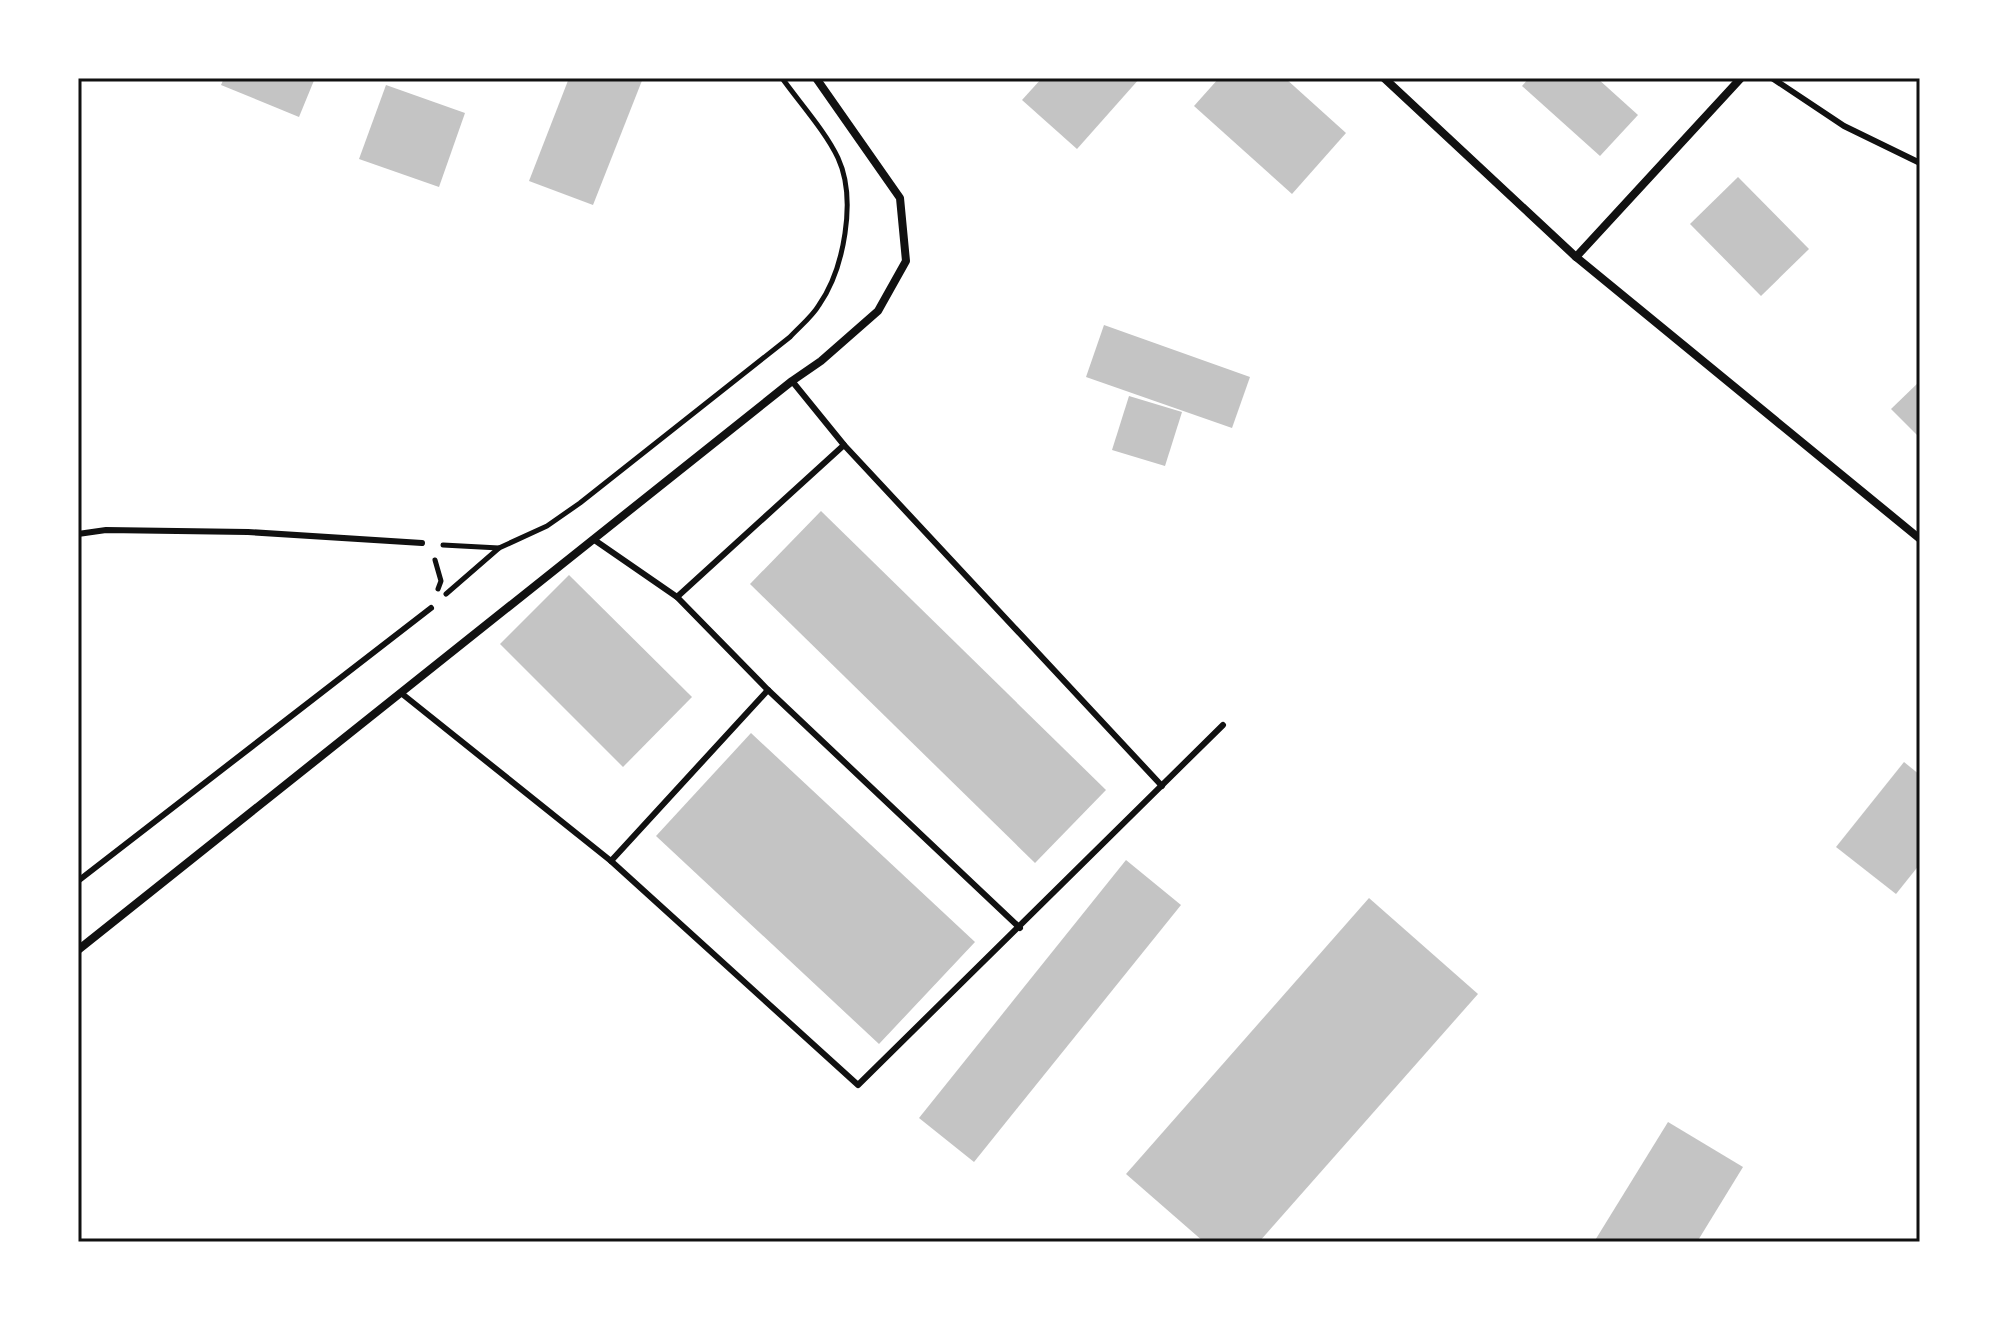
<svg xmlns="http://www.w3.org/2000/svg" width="1998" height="1320" viewBox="0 0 1998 1320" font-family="'Source Sans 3',sans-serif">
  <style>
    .building { fill: #c4c4c4 }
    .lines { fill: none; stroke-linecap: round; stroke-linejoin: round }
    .path { stroke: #111; stroke-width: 5 }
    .service { stroke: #111; stroke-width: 6 }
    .minor { stroke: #111; stroke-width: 8 }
    .neatline { fill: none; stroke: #111; stroke-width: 3 }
  </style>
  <rect width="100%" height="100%" fill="#fff"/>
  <g class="building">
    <path d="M 224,78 L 315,78 L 299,117 L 221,85 Z"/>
    <path d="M 569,78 L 643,78 L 593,205 L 529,181 Z"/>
    <path d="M 1042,78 L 1140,78 L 1077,149 L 1022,100 Z"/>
    <path d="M 1219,78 L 1285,78 L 1346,133 L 1292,194 L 1194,106 Z"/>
    <path d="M 1529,78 L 1597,78 L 1638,115 L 1600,156 L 1522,86 Z"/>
    <path d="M 386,85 L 465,113 L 439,187 L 359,159 Z"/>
    <path d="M 1738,177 L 1809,249 L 1761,296 L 1690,224 Z"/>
    <path d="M 1104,325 L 1250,377 L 1232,428 L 1086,377 Z"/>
    <path d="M 1920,381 L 1920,438 L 1891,409 Z"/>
    <path d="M 1129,396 L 1182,412 L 1165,466 L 1112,450 Z"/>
    <path d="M 821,511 L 1106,790 L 1035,863 L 750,584 Z"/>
    <path d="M 569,575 L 692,697 L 623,767 L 500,644 Z"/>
    <path d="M 751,733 L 975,942 L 879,1044 L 656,836 Z"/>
    <path d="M 1904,762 L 1920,775 L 1920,864 L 1896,894 L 1836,847 Z"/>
    <path d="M 1126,860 L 1181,905 L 974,1162 L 919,1118 Z"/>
    <path d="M 1369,898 L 1478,994 L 1259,1242 L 1204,1242 L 1126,1174 Z"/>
    <path d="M 1668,1122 L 1743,1167 L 1697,1242 L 1594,1242 Z"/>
  </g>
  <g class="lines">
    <g class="path">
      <path d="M 443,545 L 499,548"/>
      <path d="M 435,560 L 441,581 L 438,589"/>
      <path d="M 446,594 L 499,548 L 547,526 L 580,503 L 790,337 C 799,327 812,317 819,305 C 844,269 857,199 838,158 C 826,132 799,102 782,78"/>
    </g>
    <g class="service">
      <path d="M 1772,78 L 1844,126 L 1920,163"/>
      <path d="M 792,381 L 844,445 L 1162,786"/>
      <path d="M 78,534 L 106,530 L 248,532 L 422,543"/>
      <path d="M 593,539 L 677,597 L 768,690 L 1020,928"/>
      <path d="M 677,597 L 844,445"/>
      <path d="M 401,693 L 611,861 L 858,1085 L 1223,725"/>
      <path d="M 611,861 L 768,690"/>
      <path d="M 78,881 L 431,608"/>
    </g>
    <g class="minor">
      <path d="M 1384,78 L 1576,257 L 1920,539"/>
      <path d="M 1576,257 L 1741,78"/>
      <path d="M 78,950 L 792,381 L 821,361 L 878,311 L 906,261 L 900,198 L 816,78"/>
    </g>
  </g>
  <rect width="1998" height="1320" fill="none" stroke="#ffffff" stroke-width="160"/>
  <rect x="80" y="80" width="1838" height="1160" class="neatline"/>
</svg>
